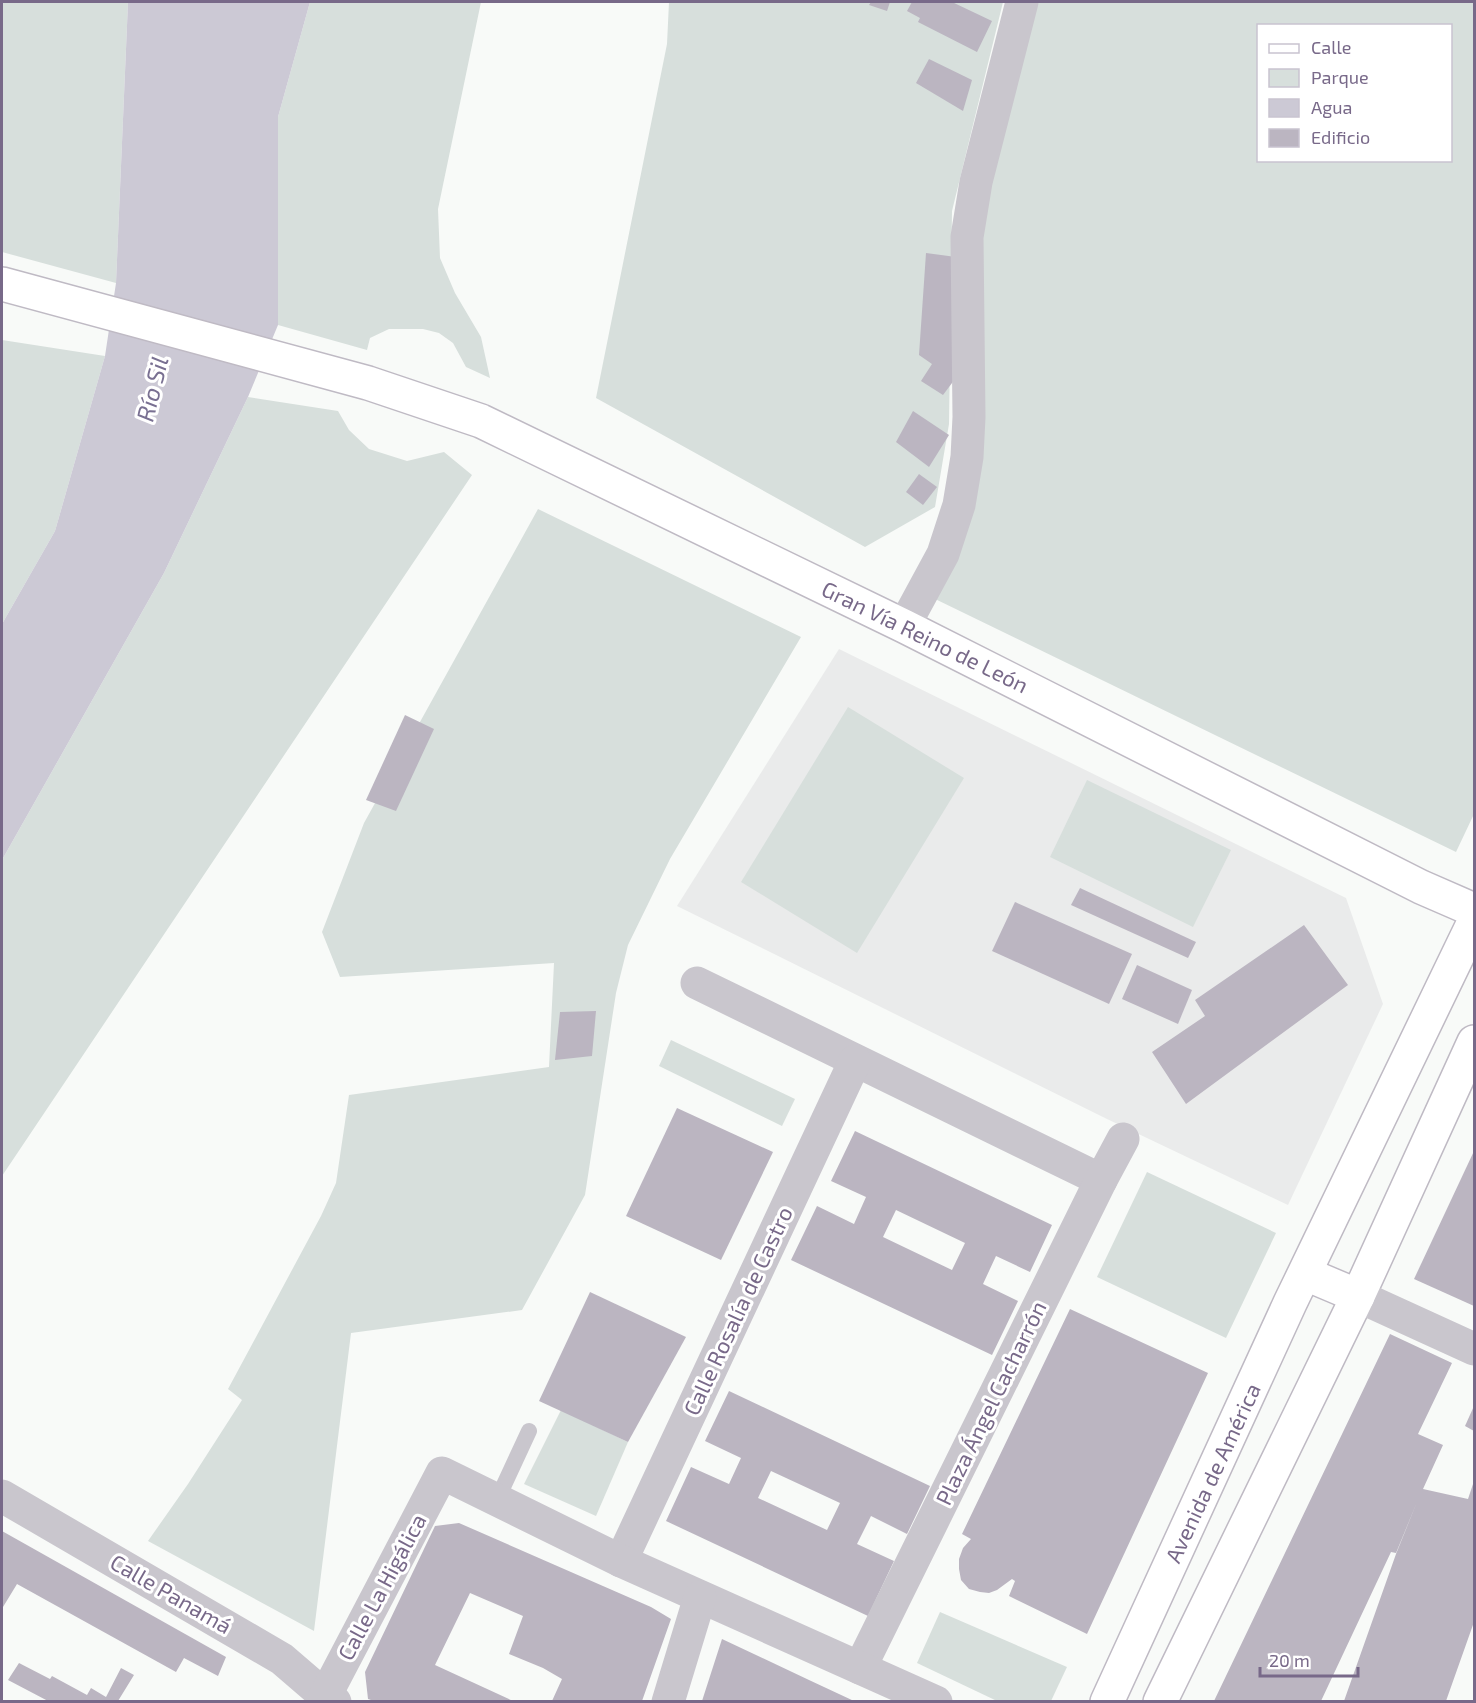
<svg xmlns="http://www.w3.org/2000/svg" width="1476" height="1703" viewBox="0 0 1476 1703" font-family="'Exo 2',sans-serif">
  <style>
    .built { fill: #eaebeb }
    .green { fill: #d7dfdc; fill-rule: evenodd }
    .water { fill: #ccc9d5 }
    .building { fill: #bbb5c1; fill-rule: evenodd }
    .lines { fill: none; stroke-linecap: round; stroke-linejoin: round }
    .secondary-casing { stroke: #bfbac4; stroke-width: 36 }
    .lane { stroke: #c9c6cd; stroke-width: 16 }
    .street { stroke: #c9c6cd; stroke-width: 33 }
    .secondary { stroke: #fff; stroke-width: 33 }
    .labels { text-anchor: middle; stroke-width: 6; stroke-linejoin: round; paint-order: stroke }
    .street-label { font-size: 22px; fill: #786989; stroke: #fff }
    .water-label { font-size: 24px; font-style: italic; fill: #797092; stroke: #fff }
  </style>
  <rect width="100%" height="100%" fill="#f8faf8"/>
  <path class="built" d="M 839,649 L 1346,898 L 1383,1004 L 1288,1205 L 1107,1119 L 677,906 Z"/>
  <g class="green">
    <path d="M 2,2 L 128,2 L 116,283 L 2,252 Z"/>
    <path d="M 310,2 L 481,2 L 438,209 L 440,258 L 455,293 L 481,337 L 490,378 L 466,367 L 453,343 L 439,333 L 423,329 L 389,329 L 370,338 L 367,350 L 278,325 L 278,117 Z"/>
    <path d="M 669,2 L 1003,2 L 952,211 L 949,424 L 935,507 L 865,547 L 596,398 L 667,44 Z"/>
    <path d="M 1035,2 L 1474,2 L 1474,814 L 1456,852 L 931,597 L 963,534 L 983,205 ZM 1258,26 L 1450,26 L 1450,160 L 1258,160 Z"/>
    <path d="M 2,340 L 105,356 L 55,531 L 2,624 Z"/>
    <path d="M 248,397 L 338,411 L 349,430 L 369,449 L 407,461 L 444,452 L 472,475 L 2,1176 L 2,860 L 164,573 Z"/>
    <path d="M 538,509 L 801,637 L 670,859 L 628,945 L 616,993 L 585,1195 L 522,1310 L 351,1333 L 314,1631 L 148,1541 L 188,1484 L 242,1400 L 228,1389 L 321,1216 L 336,1183 L 349,1095 L 549,1067 L 554,963 L 340,977 L 322,932 L 364,823 Z"/>
    <path d="M 848,707 L 964,778 L 857,953 L 741,882 Z"/>
    <path d="M 1087,780 L 1231,850 L 1193,927 L 1050,857 Z"/>
    <path d="M 671,1040 L 795,1099 L 782,1126 L 659,1066 Z"/>
    <path d="M 1147,1172 L 1276,1233 L 1226,1338 L 1097,1277 Z"/>
    <path d="M 561,1410 L 628,1442 L 596,1516 L 524,1484 Z"/>
    <path d="M 940,1612 L 1067,1667 L 1051,1701 L 997,1701 L 917,1663 Z"/>
  </g>
  <path class="water" d="M 128,2 L 310,2 L 278,117 L 278,325 L 248,397 L 164,573 L 2,860 L 2,624 L 55,531 L 105,356 L 116,283 Z"/>
  <g class="building">
    <path d="M 871,2 L 890,2 L 887,11 L 869,5 Z"/>
    <path d="M 912,2 L 952,2 L 992,21 L 977,52 L 918,22 L 920,18 L 907,11 Z"/>
    <path d="M 929,59 L 972,80 L 963,111 L 916,83 Z"/>
    <path d="M 926,253 L 956,257 L 955,379 L 943,395 L 921,381 L 932,364 L 919,355 Z"/>
    <path d="M 913,411 L 949,435 L 929,467 L 896,442 Z"/>
    <path d="M 919,474 L 937,487 L 923,505 L 906,492 Z"/>
    <path d="M 405,715 L 434,729 L 396,811 L 366,800 Z"/>
    <path d="M 1080,888 L 1196,942 L 1188,958 L 1071,905 Z"/>
    <path d="M 1015,902 L 1132,954 L 1109,1004 L 992,951 Z"/>
    <path d="M 1304,925 L 1348,985 L 1186,1104 L 1152,1052 L 1205,1016 L 1195,1000 Z"/>
    <path d="M 1137,965 L 1192,990 L 1178,1024 L 1122,999 Z"/>
    <path d="M 596,1011 L 592,1056 L 555,1060 L 560,1012 Z"/>
    <path d="M 677,1108 L 773,1152 L 721,1260 L 626,1216 Z"/>
    <path d="M 855,1131 L 1052,1225 L 1030,1272 L 996,1256 L 983,1284 L 1018,1301 L 992,1355 L 791,1260 L 817,1206 L 854,1224 L 866,1197 L 831,1181 ZM 896,1210 L 965,1243 L 952,1270 L 883,1237 Z"/>
    <path d="M 1474,1151 L 1474,1306 L 1414,1279 Z"/>
    <path d="M 590,1292 L 686,1337 L 628,1442 L 539,1401 Z"/>
    <path d="M 1070,1309 L 1208,1373 L 1087,1634 L 1009,1596 L 1015,1581 L 1012,1579 L 997,1590 L 989,1593 L 980,1592 L 969,1589 L 961,1580 L 959,1569 L 959,1559 L 963,1548 L 971,1539 L 962,1534 Z"/>
    <path d="M 1390,1334 L 1452,1363 L 1418,1434 L 1443,1445 L 1423,1489 L 1468,1499 L 1474,1481 L 1474,1622 L 1446,1701 L 1344,1701 L 1396,1554 L 1417,1502 L 1396,1553 L 1391,1552 L 1321,1701 L 1214,1701 Z"/>
    <path d="M 729,1391 L 930,1486 L 907,1534 L 871,1516 L 857,1544 L 894,1561 L 868,1616 L 666,1521 L 691,1467 L 729,1484 L 741,1458 L 705,1441 ZM 771,1471 L 840,1503 L 827,1530 L 758,1498 Z"/>
    <path d="M 1474,1406 L 1474,1431 L 1465,1426 Z"/>
    <path d="M 459,1523 L 651,1607 L 671,1619 L 642,1701 L 552,1701 L 562,1679 L 543,1668 L 509,1654 L 523,1616 L 470,1593 L 435,1665 L 513,1701 L 374,1701 L 368,1699 L 365,1672 L 435,1526 Z"/>
    <path d="M 2,1531 L 226,1657 L 218,1676 L 184,1658 L 176,1672 L 17,1584 L 3,1607 L 2,1606 Z"/>
    <path d="M 722,1639 L 809,1680 L 854,1701 L 702,1701 Z"/>
    <path d="M 19,1663 L 50,1679 L 52,1676 L 87,1695 L 91,1688 L 106,1697 L 121,1668 L 134,1675 L 118,1701 L 48,1701 L 8,1680 Z"/>
  </g>
  <g class="lines">
    <defs>
      <g id="secondary">
        <path d="M 2,284 L 368,383 L 481,421 L 904,626 L 1421,887 L 1474,910"/>
        <path d="M 1306,1274 L 1358,1296"/>
        <path d="M 1107,1702 L 1290,1303 L 1474,922"/>
        <path d="M 1160,1702 L 1358,1296 L 1474,1042"/>
      </g>
    </defs>
    <use href="#secondary" class="secondary-casing"/>
    <path class="lane" d="M 497,1500 L 529,1431"/>
    <g class="street">
      <path d="M 904,626 L 943,554 L 959,505 L 967,457 L 969,417 L 967,237 L 976,182 L 1022,2"/>
      <path d="M 697,983 L 1101,1180"/>
      <path d="M 1358,1296 L 1474,1349"/>
      <path d="M 2,1496 L 282,1659 L 325,1696 L 335,1702"/>
      <path d="M 621,1561 L 855,1061"/>
      <path d="M 860,1668 L 1101,1180 L 1123,1139"/>
      <path d="M 322,1702 L 442,1473 L 621,1561 L 936,1702"/>
      <path d="M 668,1702 L 700,1597"/>
    </g>
    <use href="#secondary" class="secondary"/>
  </g>
  <g class="labels">
    <g class="street-label">
      <text transform="translate(925 637) rotate(26)" y="8">Gran Vía Reino de León</text>
      <text transform="translate(738 1311) rotate(-65)" y="8">Calle Rosalía de Castro</text>
      <text transform="translate(991 1403) rotate(-64)" y="8">Plaza Ángel Cacharrón</text>
      <text transform="translate(1213 1473) rotate(-65)" y="8">Avenida de América</text>
      <text transform="translate(382 1587) rotate(-62)" y="8">Calle La Higálica</text>
      <text transform="translate(171 1594) rotate(30)" y="8">Calle Panamá</text>
    </g>
    <g class="water-label">
      <text transform="translate(153 389) rotate(-76)" y="8">Río Sil</text>
    </g>
  </g>
  <rect width="1476" height="1703" fill="none" stroke="#786989" stroke-width="6"/>
  <rect x="1257" y="24" width="195" height="138" fill="#ffffff" stroke="#c9c3d0" stroke-width="1.5"/>
  <rect x="1269" y="44" width="30" height="9" fill="#ffffff" stroke="#c9c3d0" stroke-width="1.5"/>
  <text x="1311" y="54" font-size="18" fill="#786989">Calle</text>
  <rect x="1269" y="69" width="30" height="18" fill="#d7dfdc" stroke="#c9c3d0" stroke-width="1.5"/>
  <text x="1311" y="84" font-size="18" fill="#786989">Parque</text>
  <rect x="1269" y="99" width="30" height="18" fill="#ccc9d5" stroke="#c9c3d0" stroke-width="1.5"/>
  <text x="1311" y="114" font-size="18" fill="#786989">Agua</text>
  <rect x="1269" y="129" width="30" height="18" fill="#bbb5c1" stroke="#c9c3d0" stroke-width="1.5"/>
  <text x="1311" y="144" font-size="18" fill="#786989">Edificio</text>
  <path d="M1260 1667v9h98v-9" fill="none" stroke="#786989" stroke-width="3"/>
  <text x="1269" y="1667" font-size="18" fill="#786989" stroke="#ffffff" stroke-width="4.5" paint-order="stroke">20 m</text>
</svg>
